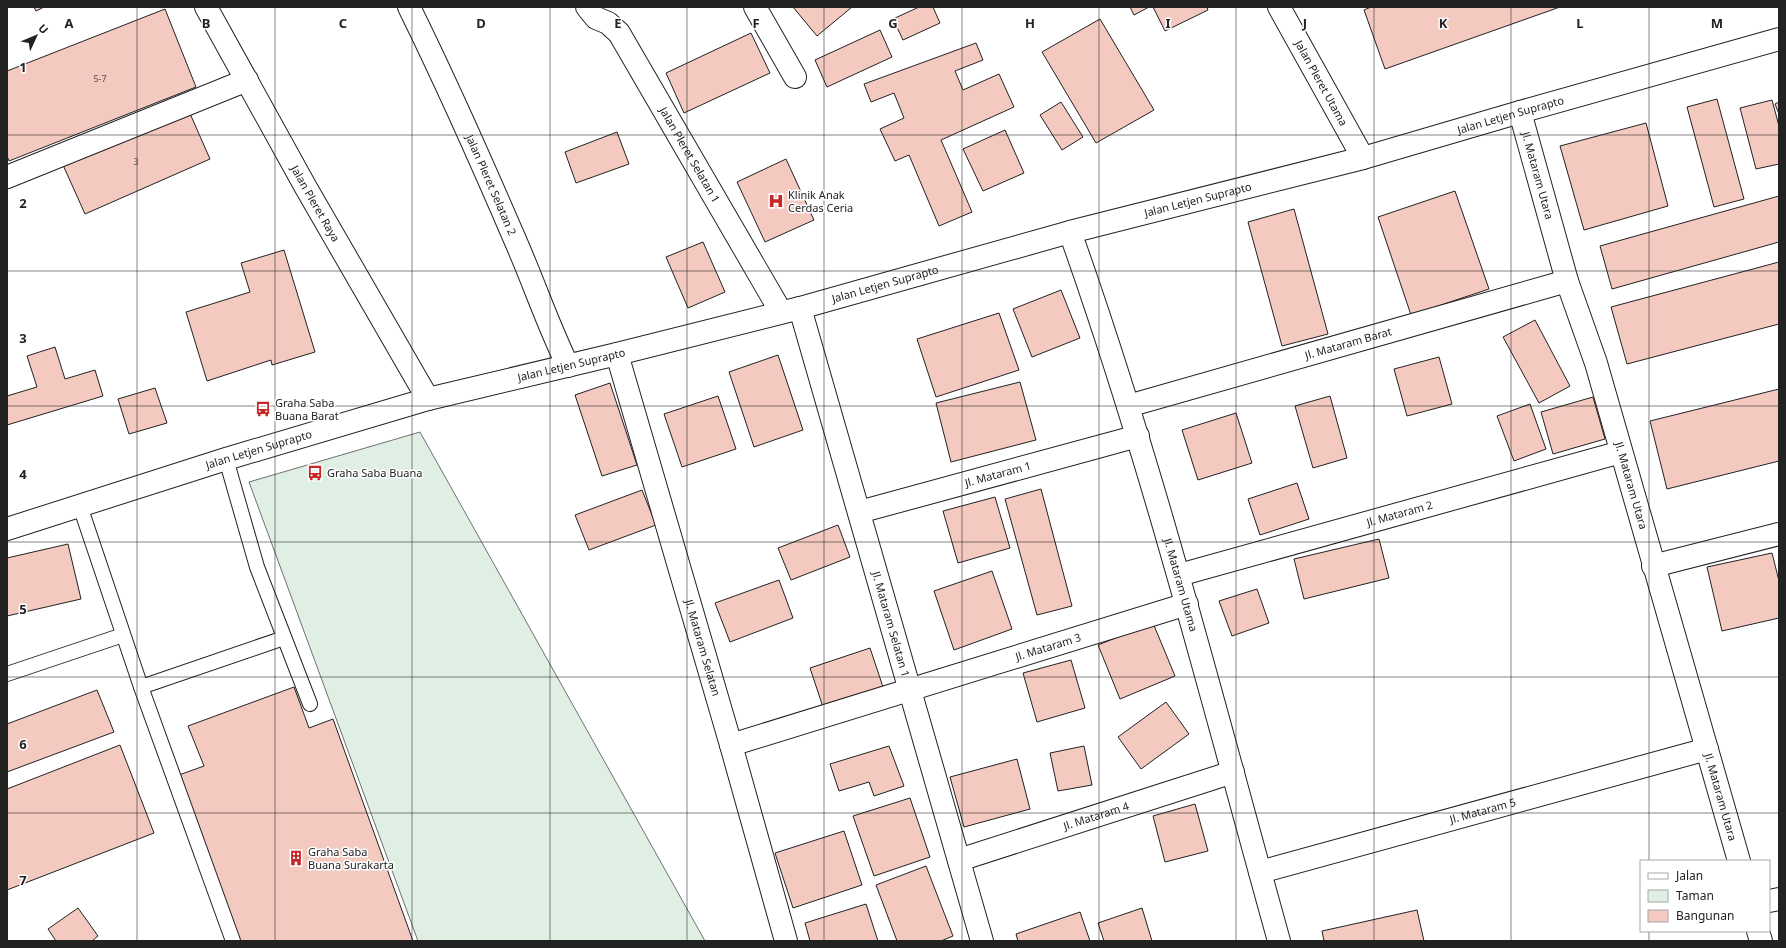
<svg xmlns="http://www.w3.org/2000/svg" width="1786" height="948" viewBox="0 0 1786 948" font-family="'Noto Sans',sans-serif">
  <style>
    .green { fill: #e0efe3; stroke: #6f6f6f }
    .building { fill: #f3c9c0; stroke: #222 }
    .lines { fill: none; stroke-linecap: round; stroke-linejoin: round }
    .lane-casing { stroke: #222; stroke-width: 16 }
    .street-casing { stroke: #222; stroke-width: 24 }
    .secondary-casing { stroke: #222; stroke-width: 24 }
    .lane { stroke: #fff; stroke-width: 14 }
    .street { stroke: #fff; stroke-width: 22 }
    .secondary { stroke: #fff; stroke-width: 22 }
    .grid { fill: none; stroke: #222; stroke-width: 1; stroke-opacity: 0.55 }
    .labels { text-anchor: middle; stroke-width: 3; stroke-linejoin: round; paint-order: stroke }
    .number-label { font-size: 9px; fill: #564c4a }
    .street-label { font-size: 11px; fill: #222; stroke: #fff }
    .poi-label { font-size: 11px; fill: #222; stroke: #fff; text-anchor: start }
    .grid-label { font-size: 13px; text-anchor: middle; font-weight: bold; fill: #222; stroke: #fff; stroke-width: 3; stroke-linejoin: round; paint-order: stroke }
  </style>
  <rect width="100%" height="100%" fill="#fff"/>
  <path class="green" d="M 420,432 L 705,941 L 418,941 L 249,482 Z"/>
  <g class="building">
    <path d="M 34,7 L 44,7 L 36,11 Z"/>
    <path d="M 793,7 L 852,7 L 817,36 Z"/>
    <path d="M 919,7 L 933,7 L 940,23 L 903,40 L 893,19 Z"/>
    <path d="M 1130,7 L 1149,7 L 1134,15 Z"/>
    <path d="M 1153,7 L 1207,7 L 1208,10 L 1165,31 Z"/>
    <path d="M 1371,7 L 1560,7 L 1385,69 L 1364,10 Z"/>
    <path d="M 165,9 L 196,87 L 9,161 L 7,156 L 7,71 Z"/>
    <path d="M 1100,19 L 1154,110 L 1096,143 L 1042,52 Z"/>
    <path d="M 880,30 L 892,57 L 827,87 L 815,60 Z"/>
    <path d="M 751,33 L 770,73 L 684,113 L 666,73 Z"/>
    <path d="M 976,43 L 983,60 L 955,71 L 963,90 L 999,74 L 1014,107 L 941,140 L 972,212 L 939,226 L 909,155 L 895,161 L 880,129 L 904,118 L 894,93 L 871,102 L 864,84 Z"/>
    <path d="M 1717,99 L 1744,199 L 1714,207 L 1687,107 Z"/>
    <path d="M 1772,100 L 1779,126 L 1779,164 L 1756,169 L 1740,108 Z"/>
    <path d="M 1061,102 L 1083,137 L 1062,150 L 1040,115 Z"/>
    <path d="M 1779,102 L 1779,114 L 1775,104 Z"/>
    <path d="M 188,109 L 210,159 L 85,214 L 63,165 Z"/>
    <path d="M 1646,123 L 1668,206 L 1584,230 L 1560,146 Z"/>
    <path d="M 1005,130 L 1024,173 L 983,191 L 963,149 Z"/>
    <path d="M 617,132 L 629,164 L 576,183 L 565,152 Z"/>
    <path d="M 786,159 L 814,220 L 765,242 L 737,182 Z"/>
    <path d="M 1455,191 L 1489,289 L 1411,315 L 1378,217 Z"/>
    <path d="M 1779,196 L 1779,242 L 1612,289 L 1600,246 Z"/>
    <path d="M 1294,209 L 1328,334 L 1282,346 L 1248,222 Z"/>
    <path d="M 703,242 L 725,292 L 688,308 L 666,257 Z"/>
    <path d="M 284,250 L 315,352 L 272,365 L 271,360 L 207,381 L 186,312 L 250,292 L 241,263 Z"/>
    <path d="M 1779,262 L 1779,324 L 1627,364 L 1611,307 Z"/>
    <path d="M 1061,290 L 1080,338 L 1032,357 L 1013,309 Z"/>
    <path d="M 999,313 L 1019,370 L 936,397 L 917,339 Z"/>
    <path d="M 1535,320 L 1570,386 L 1539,403 L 1503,337 Z"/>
    <path d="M 55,347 L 65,379 L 95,370 L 103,396 L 7,425 L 7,396 L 37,387 L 27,356 Z"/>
    <path d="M 778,355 L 803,430 L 754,447 L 729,372 Z"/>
    <path d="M 1439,357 L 1452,404 L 1407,416 L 1394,369 Z"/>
    <path d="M 1020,382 L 1036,440 L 951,462 L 936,403 Z"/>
    <path d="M 610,383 L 637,465 L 602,476 L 575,395 Z"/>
    <path d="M 155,388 L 167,423 L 129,434 L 118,399 Z"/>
    <path d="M 1779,389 L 1779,461 L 1667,489 L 1650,421 Z"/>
    <path d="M 718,396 L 736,449 L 682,467 L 664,414 Z"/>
    <path d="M 1330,396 L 1347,458 L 1313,468 L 1295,406 Z"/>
    <path d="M 1593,397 L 1605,439 L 1553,454 L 1541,412 Z"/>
    <path d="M 1530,404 L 1546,449 L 1514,461 L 1497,416 Z"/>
    <path d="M 1236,413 L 1252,463 L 1198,480 L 1182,430 Z"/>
    <path d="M 1297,483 L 1309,519 L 1260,535 L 1248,499 Z"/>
    <path d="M 1041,489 L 1072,606 L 1037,615 L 1005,499 Z"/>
    <path d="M 642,490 L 656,525 L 589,550 L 575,515 Z"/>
    <path d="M 995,497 L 1010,548 L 958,563 L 943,511 Z"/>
    <path d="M 838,525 L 850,557 L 791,580 L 778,548 Z"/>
    <path d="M 1379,539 L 1389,578 L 1304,599 L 1294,559 Z"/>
    <path d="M 68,544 L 81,599 L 7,616 L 7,558 Z"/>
    <path d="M 1772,553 L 1779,581 L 1779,618 L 1722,631 L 1707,567 Z"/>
    <path d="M 992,571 L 1012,629 L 954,650 L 934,591 Z"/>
    <path d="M 779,580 L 793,618 L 730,642 L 715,603 Z"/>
    <path d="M 1257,589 L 1269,623 L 1232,636 L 1219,601 Z"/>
    <path d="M 1153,623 L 1175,676 L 1120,699 L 1098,645 Z"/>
    <path d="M 870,648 L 883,687 L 823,707 L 810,668 Z"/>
    <path d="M 1071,660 L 1085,708 L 1037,722 L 1023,673 Z"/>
    <path d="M 294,687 L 309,728 L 333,719 L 413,941 L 239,941 L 179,775 L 204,766 L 188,726 Z"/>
    <path d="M 97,690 L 114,732 L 7,772 L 7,724 Z"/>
    <path d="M 1166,702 L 1189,734 L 1141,769 L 1118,737 Z"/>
    <path d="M 120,745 L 154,833 L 7,890 L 7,789 Z"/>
    <path d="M 889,746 L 904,786 L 874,796 L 869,782 L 839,791 L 830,764 Z"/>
    <path d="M 1084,746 L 1092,785 L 1058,791 L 1050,753 Z"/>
    <path d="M 1017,759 L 1030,809 L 964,827 L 950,777 Z"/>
    <path d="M 910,798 L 930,857 L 874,876 L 853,816 Z"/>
    <path d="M 1195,804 L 1208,851 L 1165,862 L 1153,816 Z"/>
    <path d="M 844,831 L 862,885 L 793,908 L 775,853 Z"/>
    <path d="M 926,866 L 953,936 L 941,941 L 897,941 L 876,885 Z"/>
    <path d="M 866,904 L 878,941 L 810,941 L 805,923 Z"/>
    <path d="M 78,908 L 98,936 L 92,941 L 56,941 L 48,929 Z"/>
    <path d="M 1142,908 L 1152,941 L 1104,941 L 1098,923 Z"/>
    <path d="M 1417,910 L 1424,941 L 1324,941 L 1322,931 Z"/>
    <path d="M 1080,912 L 1090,941 L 1018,941 L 1016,934 Z"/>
  </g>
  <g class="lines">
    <defs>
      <g id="lane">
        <path d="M 226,459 L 257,567 L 310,704"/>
        <path d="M 80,506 L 141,687 L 233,941"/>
        <path d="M 7,674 L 123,635"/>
        <path d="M 141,687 L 284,638"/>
      </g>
      <g id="street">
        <path id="s1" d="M 409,7 C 447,84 482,163 516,242 C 534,283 548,325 568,366"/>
        <path id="s2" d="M 587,7 L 596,18 L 608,23 L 619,33 L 781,312"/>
        <path d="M 755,7 L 795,77"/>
        <path id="s3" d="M 1520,112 L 1567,281 L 1596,363 L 1739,861"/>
        <path d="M 7,177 L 247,80"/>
        <path id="s4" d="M 1070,232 C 1153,465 1213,704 1279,941"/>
        <path id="s5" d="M 800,308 L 982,941"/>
        <path id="s6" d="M 617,354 L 731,745 L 786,941"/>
        <path id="s7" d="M 1128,406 L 1567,281"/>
        <path id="s8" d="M 859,512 L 1138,436"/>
        <path d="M 1653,566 L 1779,534"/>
        <path id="s9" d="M 1179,575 L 1621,452"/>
        <path id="s10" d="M 731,745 L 1187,604"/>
        <path id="s11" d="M 959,860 L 1233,772"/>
        <path id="s12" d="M 1260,872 L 1707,749"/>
        <path d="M 1769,901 L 1779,899"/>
        <path d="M 1758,931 L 1761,941"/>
      </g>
      <g id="secondary">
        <path id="s13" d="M 206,7 L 305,186 L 428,399"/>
        <path id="s14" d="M 1279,7 L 1363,158"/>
        <path id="s15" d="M 7,529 L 226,459 L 428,399 L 617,354 L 800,308 L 1070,232 L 1363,158 L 1520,112 L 1779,39"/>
      </g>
    </defs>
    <use href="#lane" class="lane-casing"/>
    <use href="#street" class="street-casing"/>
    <use href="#secondary" class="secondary-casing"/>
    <use href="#lane" class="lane"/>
    <use href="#street" class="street"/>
    <use href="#secondary" class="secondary"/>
  </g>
  <path class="grid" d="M 137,7 L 137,941M 275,7 L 275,941M 412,7 L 412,941M 550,7 L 550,941M 687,7 L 687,941M 824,7 L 824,941M 962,7 L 962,941M 1099,7 L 1099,941M 1236,7 L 1236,941M 1374,7 L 1374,941M 1511,7 L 1511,941M 1649,7 L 1649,861M 7,135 L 1779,135M 7,271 L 1779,271M 7,406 L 1779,406M 7,542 L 1779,542M 7,677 L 1779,677M 7,813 L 1779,813M 1649,931 L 1649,941"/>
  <defs>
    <symbol id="hospital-bare" viewBox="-9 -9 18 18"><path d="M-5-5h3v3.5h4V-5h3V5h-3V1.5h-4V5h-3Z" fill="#c62828" stroke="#fff" stroke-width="2.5" paint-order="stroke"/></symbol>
    <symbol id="bus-bare" viewBox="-9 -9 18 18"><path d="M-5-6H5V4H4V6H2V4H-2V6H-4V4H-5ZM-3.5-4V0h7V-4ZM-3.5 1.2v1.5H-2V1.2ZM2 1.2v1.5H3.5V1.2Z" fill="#c62828" stroke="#fff" stroke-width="2.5" paint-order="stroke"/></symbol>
    <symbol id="building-bare" viewBox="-9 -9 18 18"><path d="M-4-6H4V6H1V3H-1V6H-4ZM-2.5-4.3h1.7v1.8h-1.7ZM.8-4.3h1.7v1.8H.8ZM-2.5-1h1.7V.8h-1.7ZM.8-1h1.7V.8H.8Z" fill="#c62828" stroke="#fff" stroke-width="2.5" paint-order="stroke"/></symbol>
  </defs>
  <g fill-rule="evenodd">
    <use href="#hospital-bare" x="765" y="190" width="22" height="22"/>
    <use href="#bus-bare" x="252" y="398" width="22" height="22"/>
    <use href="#bus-bare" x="304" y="462" width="22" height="22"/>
    <use href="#building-bare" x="285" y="847" width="22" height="22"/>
  </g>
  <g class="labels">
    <g class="number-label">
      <text x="100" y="82">5-7</text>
      <text x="136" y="165">3</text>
    </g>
    <g class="street-label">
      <text dy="4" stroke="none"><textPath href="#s14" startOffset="87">Jalan Pleret Utama</textPath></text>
      <text dy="4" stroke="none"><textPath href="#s15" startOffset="1560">Jalan Letjen Suprapto</textPath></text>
      <text dy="4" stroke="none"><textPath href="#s2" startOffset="183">Jalan Pleret Selatan 1</textPath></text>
      <text dy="4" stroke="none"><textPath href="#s3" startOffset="66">Jl. Mataram Utara</textPath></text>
      <text dy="4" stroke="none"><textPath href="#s1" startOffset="196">Jalan Pleret Selatan 2</textPath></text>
      <text dy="4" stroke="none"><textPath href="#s15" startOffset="1236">Jalan Letjen Suprapto</textPath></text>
      <text dy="4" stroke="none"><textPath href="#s13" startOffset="225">Jalan Pleret Raya</textPath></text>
      <text dy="4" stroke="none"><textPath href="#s15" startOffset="912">Jalan Letjen Suprapto</textPath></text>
      <text dy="4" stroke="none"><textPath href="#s7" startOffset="229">Jl. Mataram Barat</textPath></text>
      <text dy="4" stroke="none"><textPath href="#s15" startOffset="588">Jalan Letjen Suprapto</textPath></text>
      <text dy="4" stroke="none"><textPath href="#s15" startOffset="264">Jalan Letjen Suprapto</textPath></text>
      <text dy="4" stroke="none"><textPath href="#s8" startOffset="144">Jl. Mataram 1</textPath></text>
      <text dy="4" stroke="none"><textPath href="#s3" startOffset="390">Jl. Mataram Utara</textPath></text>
      <text dy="4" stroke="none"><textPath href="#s9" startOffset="229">Jl. Mataram 2</textPath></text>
      <text dy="4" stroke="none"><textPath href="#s4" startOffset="370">Jl. Mataram Utama</textPath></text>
      <text dy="4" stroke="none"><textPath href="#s5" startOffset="329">Jl. Mataram Selatan 1</textPath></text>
      <text dy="4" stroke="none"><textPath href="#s6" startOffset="306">Jl. Mataram Selatan</textPath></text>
      <text dy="4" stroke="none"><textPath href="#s10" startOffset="332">Jl. Mataram 3</textPath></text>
      <text dy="4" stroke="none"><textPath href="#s3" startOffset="714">Jl. Mataram Utara</textPath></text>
      <text dy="4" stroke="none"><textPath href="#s12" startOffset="231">Jl. Mataram 5</textPath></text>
      <text dy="4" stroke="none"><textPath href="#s11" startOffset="144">Jl. Mataram 4</textPath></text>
    </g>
    <g class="poi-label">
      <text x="788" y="199">Klinik Anak<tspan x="788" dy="13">Cerdas Ceria</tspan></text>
      <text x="275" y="407">Graha Saba<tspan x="275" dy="13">Buana Barat</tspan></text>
      <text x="327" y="477">Graha Saba Buana</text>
      <text x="308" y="856">Graha Saba<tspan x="308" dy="13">Buana Surakarta</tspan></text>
    </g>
  </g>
  <g class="grid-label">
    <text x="69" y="28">A</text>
    <text x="206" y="28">B</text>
    <text x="343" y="28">C</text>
    <text x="481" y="28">D</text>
    <text x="618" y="28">E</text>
    <text x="756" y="28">F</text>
    <text x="893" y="28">G</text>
    <text x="1030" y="28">H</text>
    <text x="1168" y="28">I</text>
    <text x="1305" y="28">J</text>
    <text x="1443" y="28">K</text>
    <text x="1580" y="28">L</text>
    <text x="1717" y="28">M</text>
    <text x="23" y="72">1</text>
    <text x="23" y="208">2</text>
    <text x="23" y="343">3</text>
    <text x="23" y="479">4</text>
    <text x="23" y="614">5</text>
    <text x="23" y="749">6</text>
    <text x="23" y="885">7</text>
  </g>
  <rect width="1786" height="948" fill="none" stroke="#222222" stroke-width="16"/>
  <rect x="1640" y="860" width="130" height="72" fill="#ffffff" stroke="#a7a7a7"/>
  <rect x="1648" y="873" width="20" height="6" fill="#ffffff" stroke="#a7a7a7"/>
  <text x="1676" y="880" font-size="12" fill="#222222">Jalan</text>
  <rect x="1648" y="890" width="20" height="12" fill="#e0efe3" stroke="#a7a7a7"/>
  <text x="1676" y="900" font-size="12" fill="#222222">Taman</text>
  <rect x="1648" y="910" width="20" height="12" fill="#f3c9c0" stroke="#a7a7a7"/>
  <text x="1676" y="920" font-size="12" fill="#222222">Bangunan</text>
  <g transform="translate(36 36) rotate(46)" stroke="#ffffff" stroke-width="3" paint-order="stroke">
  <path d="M0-3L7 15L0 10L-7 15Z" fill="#222222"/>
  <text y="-6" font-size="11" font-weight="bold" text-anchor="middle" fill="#222222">U</text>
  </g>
</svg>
